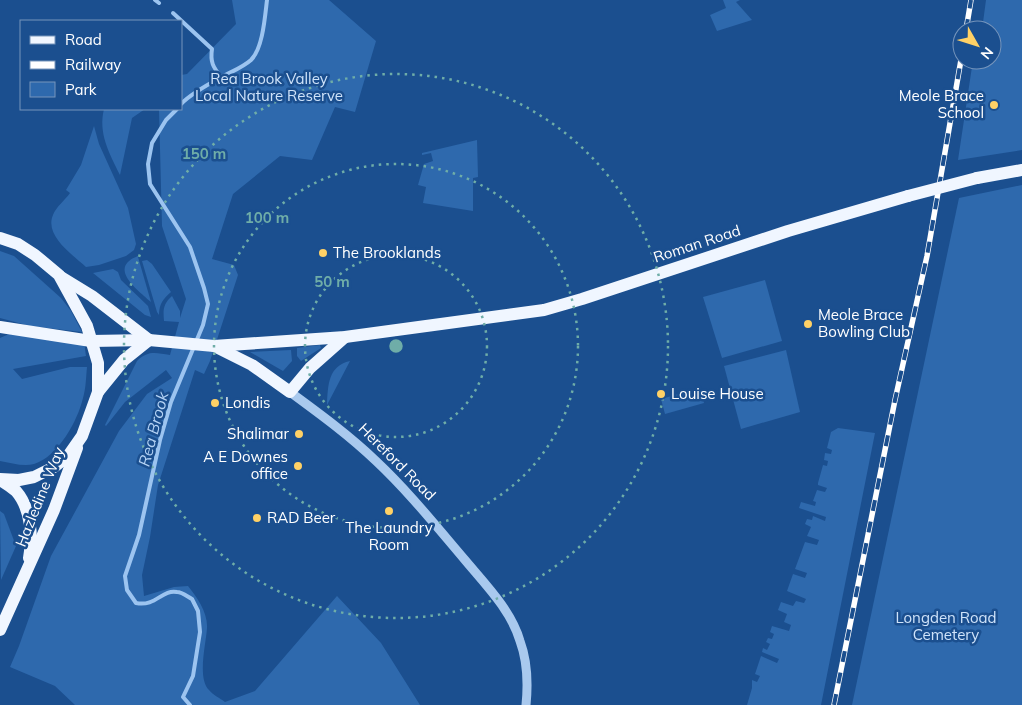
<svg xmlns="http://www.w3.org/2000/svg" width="1022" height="705" viewBox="0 0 1022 705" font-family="Mulish,sans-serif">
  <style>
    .green { fill: #2e69ad }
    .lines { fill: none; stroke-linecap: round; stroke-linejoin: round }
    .stream { stroke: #9cc4f0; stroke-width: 4 }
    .minor { stroke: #a9c9ee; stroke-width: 9 }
    .major { stroke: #f0f6ff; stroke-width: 12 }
    .rail-casing { stroke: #fff; stroke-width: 5.5 }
    .rail { stroke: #1b4f8f; stroke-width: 4; stroke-dasharray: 11; stroke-linecap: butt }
    .major-bridge { stroke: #f0f6ff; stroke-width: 12 }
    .ring { fill: none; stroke: #6fada8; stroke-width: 2.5; stroke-dasharray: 2.5 5 }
    .poi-dot { fill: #ffd166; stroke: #1b4f8f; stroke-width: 2 }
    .labels { text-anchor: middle; stroke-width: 5; stroke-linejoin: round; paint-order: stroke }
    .park-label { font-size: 15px; fill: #cfe3fa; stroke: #1b4f8f }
    .poi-label { font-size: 15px; fill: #fff; stroke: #1b4f8f; text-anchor: start }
    .street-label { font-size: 15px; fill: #fff; stroke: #1b4f8f }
    .water-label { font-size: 16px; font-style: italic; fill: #b5d3f5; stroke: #1b4f8f }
    .centre { fill: #6fada8; stroke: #1b4f8f; stroke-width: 2.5 }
    .ring-label { font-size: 15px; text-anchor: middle; font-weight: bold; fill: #6fada8; stroke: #1b4f8f; stroke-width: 5; stroke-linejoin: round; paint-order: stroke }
  </style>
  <rect width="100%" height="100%" fill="#1b4f8f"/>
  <g class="green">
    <path d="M 232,0 L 329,0 L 376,41 L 355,112 L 335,107 L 312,160 L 280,156 L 233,194 L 212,259 L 234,265 L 238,275 L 210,361 L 204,374 L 195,370 L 158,485 L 150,537 L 142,575 L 144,596 L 174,587 L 188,586 C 197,597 208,613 207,628 C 206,644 197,678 209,690 C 213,695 220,698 225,702 L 255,691 L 337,596 L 381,643 L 420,705 L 75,705 L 55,686 L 10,667 L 19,646 L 51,556 L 119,431 L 147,394 L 172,378 L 166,370 L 125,402 L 106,426 L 105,425 L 137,361 C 148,350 156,353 170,355 L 179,322 L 164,321 C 163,310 163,304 172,296 L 180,311 L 180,318 L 186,299 L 162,226 L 159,109 L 181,109 L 181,75 L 187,74 L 236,24 Z"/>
    <path d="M 723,0 L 740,0 L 736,2 L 752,20 L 717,31 L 710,15 L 726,8 Z"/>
    <path d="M 986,0 L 1022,0 L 1022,150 L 958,160 L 973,60 L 992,60 L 992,30 L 982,30 Z"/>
    <path d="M 104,109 L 145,109 L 132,118 L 120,175 C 109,153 98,133 104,109 Z"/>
    <path d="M 94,126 L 99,144 L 128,208 L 136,244 L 134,250 L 126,256 L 99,265 L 86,267 C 73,255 44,236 53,215 C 56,207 65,200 70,193 L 66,190 L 81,165 Z"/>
    <path d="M 477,140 L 478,177 L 473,178 L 473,211 L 423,203 L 426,187 L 418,185 L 424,164 L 433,161 L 431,153 L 422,155 L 422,153 Z"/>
    <path d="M 1022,185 L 1022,705 L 852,705 L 959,198 Z"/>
    <path d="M 0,251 L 14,256 L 61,298 L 71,311 L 82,332 L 30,326 L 0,318 Z"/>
    <path d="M 138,256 L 138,257 L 151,302 C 138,290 107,268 138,256 Z"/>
    <path d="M 147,260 L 152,264 L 171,292 C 163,299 159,304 159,315 L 157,312 L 142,261 Z"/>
    <path d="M 113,269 L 118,272 L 121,280 L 148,306 L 151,317 L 145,315 L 93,273 Z"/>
    <path d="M 765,280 L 782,341 L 722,358 L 703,297 Z"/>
    <path d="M 9,334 L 84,342 L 86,356 L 13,369 L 22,379 L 70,367 L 87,367 C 86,377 86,388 83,398 C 78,420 58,457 34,464 C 24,467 11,463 0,461 L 0,338 Z"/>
    <path d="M 320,345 L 321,348 L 301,361 L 297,356 L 297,348 Z"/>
    <path d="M 291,350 L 292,361 L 283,371 L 250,352 Z"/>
    <path d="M 786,350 L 800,412 L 741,429 L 724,366 Z"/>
    <path d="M 350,361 L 327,405 C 328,385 328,366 350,361 Z"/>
    <path d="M 700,388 L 704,403 L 665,414 L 661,399 Z"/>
    <path d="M 838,428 L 875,433 L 821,705 L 747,705 L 752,688 L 752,680 L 757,682 L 760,676 L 755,674 L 761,656 L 777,663 L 779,659 L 762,652 L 763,648 L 767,650 L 770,644 L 766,642 L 768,638 L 772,639 L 774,634 L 770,632 L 772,626 L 789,631 L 791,625 L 784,622 L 787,614 L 778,610 L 781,602 L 793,606 L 796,601 L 804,603 L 806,599 L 787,591 L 793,574 L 805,578 L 807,573 L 795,569 L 805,542 L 817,545 L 819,540 L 807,536 L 811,527 L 805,524 L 807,519 L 812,520 L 813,516 L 825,521 L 826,517 L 799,508 L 801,502 L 815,506 L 816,502 L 813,501 L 817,490 L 825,492 L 827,488 L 818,485 L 818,483 L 823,465 L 827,466 L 828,461 L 824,460 L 825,453 L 831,454 L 832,450 L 827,448 L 831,432 Z"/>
    <path d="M 0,511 L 4,514 L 16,546 L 1,580 Z"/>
  </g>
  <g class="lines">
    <g class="stream">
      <path d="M 155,0 L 159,3"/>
      <path d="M 173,13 L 212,49 C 210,62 213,67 221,77"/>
      <path d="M 181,104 C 192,93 207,85 220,78 C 230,72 242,68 251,60 C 263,48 265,16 267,0"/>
      <path d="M 177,109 L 166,120 L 152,143 L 148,164 L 150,184 L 190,247 L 204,288 L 208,304 L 203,325 L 171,402 L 160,440 L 139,535 L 125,576 L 127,590 L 136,603 C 156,607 162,589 177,592 C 182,592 188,597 192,599 L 198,611 L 200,632 L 193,676 L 183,697 L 190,705"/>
    </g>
    <path class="minor" d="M 290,392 C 320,414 350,436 376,461 C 409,492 436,526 465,560 C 485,584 511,610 520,641 C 527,660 528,685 526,705"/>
    <g class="major">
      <path d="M 977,178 L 1022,170"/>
      <path d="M 0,238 L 18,244 L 35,255 L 59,275 L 87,326 L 98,363 L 98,392 L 82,436 L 68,456 L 54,467 L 34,477 L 19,480 L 0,479"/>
      <path d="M 61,277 L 92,296 L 149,340"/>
      <path d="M 0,327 L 91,341 L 149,340 L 214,346 L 252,365 L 290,392 L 310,368 L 345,337"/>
      <path d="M 214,346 L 345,337 L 544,310 L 582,299 L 788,231 L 908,196"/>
      <path d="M 98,392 L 124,360 L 149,340"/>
      <path d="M 0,480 C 5,483 11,487 16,491 C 31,508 33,537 29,558"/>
      <path d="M 0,630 L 54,510 L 77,448"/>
    </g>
    <defs>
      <g id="rail">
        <path d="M 966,30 L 971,0"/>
        <path d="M 834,705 L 895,400 L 927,256 L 962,54"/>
      </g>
    </defs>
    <use href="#rail" class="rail-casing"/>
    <use href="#rail" class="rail"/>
    <path class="major-bridge" d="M 908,196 L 977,178"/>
  </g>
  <g class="ring">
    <circle cx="396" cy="346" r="91"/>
    <circle cx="396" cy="346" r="182"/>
    <circle cx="396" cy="346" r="272"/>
  </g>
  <g class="poi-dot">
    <circle cx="994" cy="105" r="5"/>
    <circle cx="323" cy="253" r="5"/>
    <circle cx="808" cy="324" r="5"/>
    <circle cx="661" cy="394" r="5"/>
    <circle cx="215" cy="403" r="5"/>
    <circle cx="299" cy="434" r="5"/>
    <circle cx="298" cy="466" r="5"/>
    <circle cx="389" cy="511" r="5"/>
    <circle cx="257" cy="518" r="5"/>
  </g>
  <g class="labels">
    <g class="park-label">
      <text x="269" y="84">Rea Brook Valley<tspan x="269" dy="17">Local Nature Reserve</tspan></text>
      <text x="946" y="623">Longden Road<tspan x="946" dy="17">Cemetery</tspan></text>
    </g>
    <g class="poi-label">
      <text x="984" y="101" text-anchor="end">Meole Brace<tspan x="984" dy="17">School</tspan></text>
      <text x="333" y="258">The Brooklands</text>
      <text x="818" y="320">Meole Brace<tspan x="818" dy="17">Bowling Club</tspan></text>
      <text x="671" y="399">Louise House</text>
      <text x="225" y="408">Londis</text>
      <text x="289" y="439" text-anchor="end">Shalimar</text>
      <text x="288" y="462" text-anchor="end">A E Downes<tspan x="288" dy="17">office</tspan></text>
      <text x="267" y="523">RAD Beer</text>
      <text x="389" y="533" text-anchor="middle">The Laundry<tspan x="389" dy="17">Room</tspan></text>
    </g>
    <g class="street-label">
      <text transform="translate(697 244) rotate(-18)" y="5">Roman Road</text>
      <text transform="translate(397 462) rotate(45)" y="5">Hereford Road</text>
      <text transform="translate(40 497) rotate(-68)" y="5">Hazledine Way</text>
    </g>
    <g class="water-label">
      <text transform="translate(153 429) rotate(-75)" y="6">Rea Brook</text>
    </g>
  </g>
  <circle cx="396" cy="346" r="8" class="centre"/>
  <g class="ring-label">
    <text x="204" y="159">150 m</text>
    <text x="267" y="223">100 m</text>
    <text x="332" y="287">50 m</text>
  </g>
  <rect x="20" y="20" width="162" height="90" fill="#1b4f8f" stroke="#7695bc"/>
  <rect x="30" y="36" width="25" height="8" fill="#f0f6ff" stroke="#7695bc"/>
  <text x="65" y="45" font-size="15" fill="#ffffff">Road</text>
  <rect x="30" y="61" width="25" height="8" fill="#ffffff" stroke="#7695bc"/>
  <text x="65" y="70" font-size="15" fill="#ffffff">Railway</text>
  <rect x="30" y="82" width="25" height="15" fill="#2e69ad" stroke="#7695bc"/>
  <text x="65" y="95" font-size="15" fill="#ffffff">Park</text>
  <g transform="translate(977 45) rotate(129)"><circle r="24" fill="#1b4f8f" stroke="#7695bc"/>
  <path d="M0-4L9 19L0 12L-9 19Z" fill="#ffd166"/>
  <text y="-8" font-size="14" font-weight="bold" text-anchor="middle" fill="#ffffff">N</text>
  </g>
</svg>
